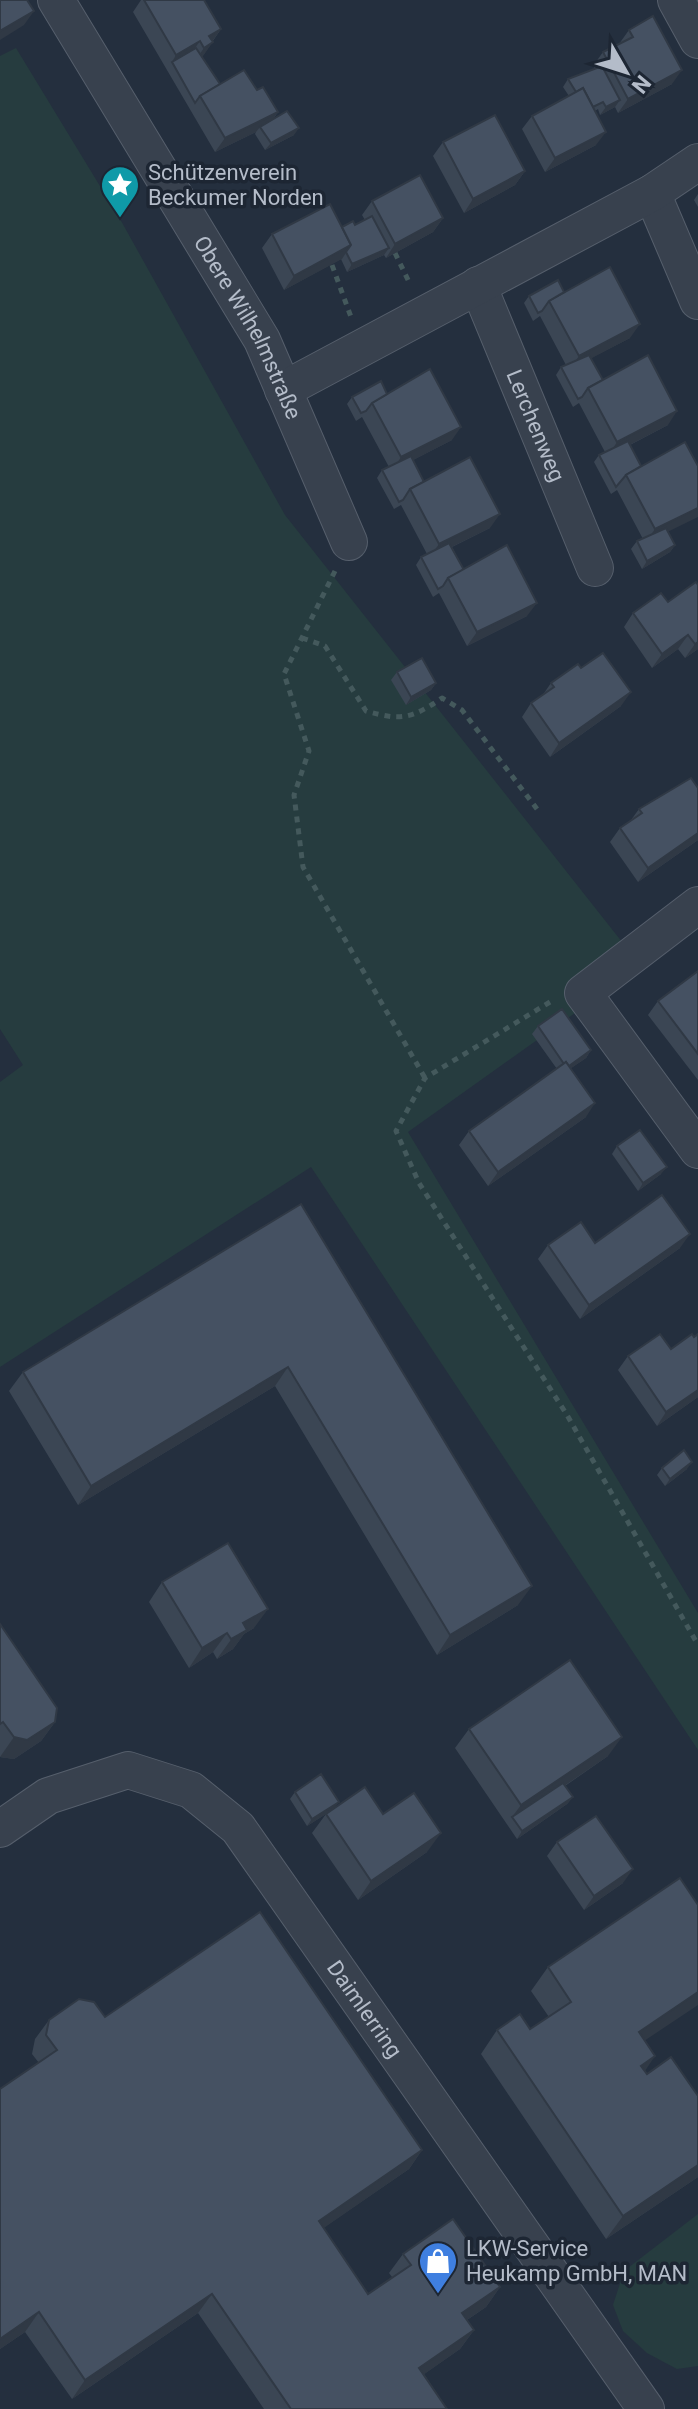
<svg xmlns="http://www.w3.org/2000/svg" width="698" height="2409" viewBox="0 0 698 2409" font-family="Roboto,sans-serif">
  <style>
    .green { fill: #263c3f }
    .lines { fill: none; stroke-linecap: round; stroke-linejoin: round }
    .minor-casing { stroke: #565f6c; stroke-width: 38 }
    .path { stroke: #44595c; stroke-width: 5; stroke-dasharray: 6 6; stroke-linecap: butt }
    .minor { stroke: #38414e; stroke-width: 36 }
    .wall { fill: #3b4654 }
    .shaded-wall { fill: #303945 }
    .building { fill: #455162; stroke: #303945; stroke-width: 2 }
    .labels { text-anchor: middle; stroke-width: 7; stroke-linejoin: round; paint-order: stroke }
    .poi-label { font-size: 22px; fill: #b4bcc9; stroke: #1d2633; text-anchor: start }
    .street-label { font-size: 22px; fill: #b4bcc9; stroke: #1d2633 }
  </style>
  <rect width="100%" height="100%" fill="#242f3e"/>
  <g class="green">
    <path d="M 16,48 L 120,219 L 285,515 L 641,966 L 408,1132 L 698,1613 L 698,1750 L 311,1167 L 0,1367 L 0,1082 L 23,1065 L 0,1029 L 0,56 Z"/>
    <path d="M 698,2214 L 698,2366 L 677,2369 L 647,2353 L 623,2331 L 613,2305 L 624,2271 Z"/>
  </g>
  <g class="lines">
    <defs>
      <g id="minor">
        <path id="s1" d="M 56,0 L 262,340 L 349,542"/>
        <path d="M 676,0 L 698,40"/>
        <path d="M 652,193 L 698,301"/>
        <path id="s2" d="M 478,285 L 595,568"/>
        <path d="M 283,390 L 652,193 L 698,162"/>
        <path d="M 698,905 L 583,993 L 698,1150"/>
        <path id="s3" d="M 0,1829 L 48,1796 L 128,1770 L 191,1790 L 238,1828 L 646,2409"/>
      </g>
    </defs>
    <use href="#minor" class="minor-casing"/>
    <g class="path">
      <path d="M 395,253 L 410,284"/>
      <path d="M 332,265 L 351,317"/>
      <path d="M 335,571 L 284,674 L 309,751 L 294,795 L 303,867 L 425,1078"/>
      <path d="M 302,638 L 325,646 L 366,711 C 401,721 411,719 442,698 L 462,710 L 537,809"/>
      <path d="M 550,1002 L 425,1078 L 396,1131 L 419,1183 L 567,1415 L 698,1645"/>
    </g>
    <use href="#minor" class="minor"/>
  </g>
  <g class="wall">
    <path d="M 141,0 L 204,0 L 221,29 L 202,57 L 220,84 L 257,90 L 278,112 L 274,118 L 294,135 L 265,150 L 255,134 L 256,132 L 215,152 L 133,12 Z"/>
    <path d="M 629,30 L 672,84 L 618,113 L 615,107 L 600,115 L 598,109 L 595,111 L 596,145 L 545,172 L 522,129 L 532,116 L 569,96 L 563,87 L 568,79 L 595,69 L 593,66 L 603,52 L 619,44 Z"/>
    <path d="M 443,142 L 525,171 L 515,185 L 464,213 L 433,156 Z"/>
    <path d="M 698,194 L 698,207 L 694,200 Z"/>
    <path d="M 372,201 L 443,218 L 433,232 L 386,258 L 384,255 L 347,272 L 341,259 L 284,290 L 262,248 L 272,234 L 355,225 L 365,220 L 362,215 Z"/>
    <path d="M 564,292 L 630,338 L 591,358 L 603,380 L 668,425 L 630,445 L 668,532 L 675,545 L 670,552 L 642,569 L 631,549 L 637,541 L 643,539 L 617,490 L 611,494 L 594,462 L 599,455 L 605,452 L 579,403 L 573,407 L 556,375 L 561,367 L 566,365 L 540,316 L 533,321 L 524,303 L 529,296 Z"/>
    <path d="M 387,394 L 452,440 L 413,460 L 424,482 L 490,528 L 452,547 L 464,570 L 527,616 L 467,646 L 439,593 L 433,597 L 416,565 L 421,557 L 427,554 L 401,505 L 394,509 L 377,478 L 382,470 L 389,467 L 362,417 L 356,421 L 347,404 L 352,397 Z"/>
    <path d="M 668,602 L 698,649 L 685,658 L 678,649 L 652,668 L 624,627 L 633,613 Z"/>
    <path d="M 581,668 L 621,706 L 550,757 L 522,717 L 531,703 L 542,696 L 551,683 Z"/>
    <path d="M 397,672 L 436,683 L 431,690 L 406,705 L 391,680 Z"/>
    <path d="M 639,809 L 698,840 L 638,882 L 610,842 L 620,828 L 631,820 Z"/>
    <path d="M 698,971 L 698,1080 L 648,1015 L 658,1001 Z"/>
    <path d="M 538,1026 L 591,1050 L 586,1058 L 571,1068 L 586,1117 L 488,1186 L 459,1145 L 469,1131 L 557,1069 L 532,1034 Z"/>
    <path d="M 617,1146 L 661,1174 L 638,1191 L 612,1154 Z"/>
    <path d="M 301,1204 L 518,1605 L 437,1655 L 275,1386 L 78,1505 L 9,1391 L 23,1372 Z"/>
    <path d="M 595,1243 L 680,1248 L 580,1319 L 538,1259 L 548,1245 Z"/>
    <path d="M 698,1333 L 698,1397 L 657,1426 L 618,1370 L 628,1356 L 671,1349 L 694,1337 Z"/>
    <path d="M 662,1468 L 687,1469 L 665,1486 L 657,1475 Z"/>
    <path d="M 162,1582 L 254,1628 L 244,1634 L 233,1649 L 217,1659 L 213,1652 L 189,1668 L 149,1602 Z"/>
    <path d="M 0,1624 L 55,1722 L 41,1741 L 14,1759 L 0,1757 Z"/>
    <path d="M 469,1729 L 608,1756 L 565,1786 L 573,1797 L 567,1804 L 517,1839 L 455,1748 Z"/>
    <path d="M 295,1792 L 334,1808 L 383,1814 L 427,1852 L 358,1900 L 312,1833 L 326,1814 L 329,1812 L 307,1826 L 290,1799 Z"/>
    <path d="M 557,1842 L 623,1883 L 584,1910 L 547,1856 Z"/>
    <path d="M 548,1967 L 645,2040 L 645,2072 L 647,2074 L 698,2096 L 698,2177 L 606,2239 L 481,2054 L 497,2030 L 530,2029 L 549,2017 L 531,1991 Z"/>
    <path d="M 105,2017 L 422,2150 L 409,2169 L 323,2228 L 368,2294 L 392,2277 L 389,2273 L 403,2254 L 500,2287 L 486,2307 L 467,2320 L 474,2330 L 460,2349 L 424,2374 L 447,2409 L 264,2409 L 198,2313 L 72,2399 L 25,2332 L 0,2349 L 0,2089 L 39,2063 L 32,2054 L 35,2039 L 49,2020 Z"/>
  </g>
  <g class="shaded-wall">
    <path d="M 34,11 L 24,25 L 0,40 L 0,31 Z"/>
    <path d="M 221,29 L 211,43 L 209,36 Z"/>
    <path d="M 200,41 L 190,55 L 172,62 L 176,55 Z"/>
    <path d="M 213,42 L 203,56 L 194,62 L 204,48 Z"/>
    <path d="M 682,70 L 672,84 L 618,113 L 628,99 Z"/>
    <path d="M 620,100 L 615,107 L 600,115 L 606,107 Z"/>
    <path d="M 278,112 L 268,126 L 260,127 L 256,132 L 215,152 L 225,138 Z"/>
    <path d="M 299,128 L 294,135 L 265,150 L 271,143 Z"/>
    <path d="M 606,132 L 596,145 L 545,172 L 555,158 Z"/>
    <path d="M 525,171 L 515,185 L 464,213 L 473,199 Z"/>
    <path d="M 443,218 L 433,232 L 386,258 L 395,244 Z"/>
    <path d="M 351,245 L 342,259 L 284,290 L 294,276 Z"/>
    <path d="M 389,248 L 384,255 L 347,272 L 352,264 Z"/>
    <path d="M 640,324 L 630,338 L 569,370 L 579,356 Z"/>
    <path d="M 677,411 L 668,425 L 608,456 L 617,442 Z"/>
    <path d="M 461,427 L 452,440 L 392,471 L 401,457 Z"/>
    <path d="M 698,508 L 698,517 L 645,543 L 655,529 Z"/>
    <path d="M 500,514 L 490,528 L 429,558 L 439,544 Z"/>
    <path d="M 675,545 L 670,552 L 642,569 L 647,561 Z"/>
    <path d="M 537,603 L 527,616 L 467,646 L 477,632 Z"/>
    <path d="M 688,635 L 678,649 L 652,668 L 662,654 Z"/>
    <path d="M 698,642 L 698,649 L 685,658 L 695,644 Z"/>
    <path d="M 436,683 L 431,690 L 406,705 L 411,697 Z"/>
    <path d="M 631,692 L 621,706 L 550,757 L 559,743 Z"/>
    <path d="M 698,833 L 698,840 L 638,882 L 648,868 Z"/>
    <path d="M 591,1050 L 586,1058 L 561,1075 L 567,1068 Z"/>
    <path d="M 595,1103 L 586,1117 L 488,1186 L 498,1172 Z"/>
    <path d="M 667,1167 L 661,1174 L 638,1191 L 643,1183 Z"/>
    <path d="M 690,1234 L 680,1248 L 580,1319 L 589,1305 Z"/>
    <path d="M 288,1367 L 275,1386 L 78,1505 L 91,1486 Z"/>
    <path d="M 698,1390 L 698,1397 L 657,1426 L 666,1412 Z"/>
    <path d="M 692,1462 L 687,1469 L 665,1486 L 670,1479 Z"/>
    <path d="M 532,1586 L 518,1605 L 437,1655 L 450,1635 Z"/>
    <path d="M 268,1609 L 254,1628 L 244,1634 L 233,1649 L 217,1659 L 243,1623 Z"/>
    <path d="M 227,1633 L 213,1652 L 189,1668 L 202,1648 Z"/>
    <path d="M 55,1722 L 41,1741 L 14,1759 L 0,1757 L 14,1737 Z"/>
    <path d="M 622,1737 L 608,1756 L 514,1820 L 512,1817 L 521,1805 Z"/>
    <path d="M 573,1797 L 567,1804 L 517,1839 L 522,1831 Z"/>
    <path d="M 339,1802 L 334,1809 L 307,1826 L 312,1819 Z"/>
    <path d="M 441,1833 L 427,1852 L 358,1900 L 371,1881 Z"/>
    <path d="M 633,1869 L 623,1883 L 584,1910 L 594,1896 Z"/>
    <path d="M 698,1992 L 698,2005 L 623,2055 L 639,2032 Z"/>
    <path d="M 655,2056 L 639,2080 L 641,2066 Z"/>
    <path d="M 422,2150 L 409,2169 L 305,2241 L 319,2221 Z"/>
    <path d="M 698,2165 L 698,2177 L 606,2239 L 623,2216 Z"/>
    <path d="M 500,2287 L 486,2307 L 449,2332 L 462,2313 Z"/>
    <path d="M 212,2294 L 198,2313 L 72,2399 L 85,2380 Z"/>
    <path d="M 39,2312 L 25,2332 L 0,2349 L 0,2339 Z"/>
    <path d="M 474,2330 L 460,2349 L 406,2387 L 419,2368 Z"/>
  </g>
  <g class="building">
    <path d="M 0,0 L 27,0 L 34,11 L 0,31 Z"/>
    <path d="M 144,0 L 204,0 L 221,29 L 209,36 L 213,42 L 204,48 L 200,41 L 176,55 Z"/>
    <path d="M 653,16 L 682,70 L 628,99 L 603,52 L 633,37 L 629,30 Z"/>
    <path d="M 196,48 L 220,84 L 200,96 L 195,103 L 172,62 Z"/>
    <path d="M 602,66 L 620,100 L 606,107 L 603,102 L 593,107 L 583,88 L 576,92 L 568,79 Z"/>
    <path d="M 244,70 L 257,90 L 263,87 L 278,112 L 225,138 L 200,96 Z"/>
    <path d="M 583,88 L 606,132 L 555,158 L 532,116 Z"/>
    <path d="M 287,111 L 299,128 L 271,143 L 260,127 Z"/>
    <path d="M 495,115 L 525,171 L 473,199 L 443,142 Z"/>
    <path d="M 420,175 L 443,218 L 395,244 L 372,201 Z"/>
    <path d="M 330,204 L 351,245 L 294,276 L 272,234 Z"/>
    <path d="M 372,216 L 389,248 L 352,264 L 346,252 L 351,245 L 342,227 L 353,221 L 355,225 Z"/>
    <path d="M 610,267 L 640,324 L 579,356 L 549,301 Z"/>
    <path d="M 558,280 L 564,292 L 549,301 L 542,311 L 538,313 L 529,296 Z"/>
    <path d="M 589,355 L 603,380 L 588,388 L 582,397 L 578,399 L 561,367 Z"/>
    <path d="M 648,355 L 677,411 L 617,442 L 588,388 Z"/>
    <path d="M 430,369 L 461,427 L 401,457 L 372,403 Z"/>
    <path d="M 381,381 L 387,394 L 372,403 L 366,411 L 361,413 L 352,397 Z"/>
    <path d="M 628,441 L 641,466 L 626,475 L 616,487 L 599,455 Z"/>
    <path d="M 685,442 L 698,466 L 698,508 L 655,529 L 626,475 Z"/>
    <path d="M 411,456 L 424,482 L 410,489 L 403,500 L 399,502 L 382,470 Z"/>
    <path d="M 470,457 L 500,514 L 439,544 L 410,489 Z"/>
    <path d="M 666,528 L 675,545 L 647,561 L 637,541 Z"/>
    <path d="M 449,543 L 464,570 L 448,578 L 443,586 L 438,589 L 421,557 Z"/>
    <path d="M 507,545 L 537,603 L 477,632 L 448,578 Z"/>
    <path d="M 696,582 L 698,585 L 698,642 L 695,644 L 688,635 L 662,654 L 633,613 L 661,593 L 668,602 Z"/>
    <path d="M 603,653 L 631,692 L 559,743 L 531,703 L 554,687 L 551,683 L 578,664 L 581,668 Z"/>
    <path d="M 422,658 L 436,683 L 411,697 L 397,672 Z"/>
    <path d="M 691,778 L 698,788 L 698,833 L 648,868 L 620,828 L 642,813 L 639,809 Z"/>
    <path d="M 698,971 L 698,1054 L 658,1001 Z"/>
    <path d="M 562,1009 L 591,1050 L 569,1066 L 566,1062 L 564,1064 L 538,1026 Z"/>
    <path d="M 566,1062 L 595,1103 L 498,1172 L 469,1131 Z"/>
    <path d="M 640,1130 L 667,1167 L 643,1183 L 617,1146 Z"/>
    <path d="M 662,1195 L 690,1234 L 589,1305 L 548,1245 L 581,1222 L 595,1243 Z"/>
    <path d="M 301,1204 L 532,1586 L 450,1635 L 288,1367 L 91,1486 L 23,1372 Z"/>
    <path d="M 660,1334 L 671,1349 L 692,1334 L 694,1337 L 698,1334 L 698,1390 L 666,1412 L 628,1356 Z"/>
    <path d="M 684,1450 L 692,1462 L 670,1479 L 662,1468 Z"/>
    <path d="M 228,1543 L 268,1609 L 243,1623 L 247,1630 L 231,1639 L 227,1633 L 202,1648 L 162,1582 Z"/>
    <path d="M 0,1624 L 57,1708 L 55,1722 L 27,1740 L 14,1737 L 3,1722 L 0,1724 Z"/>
    <path d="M 570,1660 L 622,1737 L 521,1805 L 469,1729 Z"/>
    <path d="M 321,1774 L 339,1802 L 312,1819 L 295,1792 Z"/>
    <path d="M 563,1783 L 573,1797 L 522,1831 L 512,1817 Z"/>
    <path d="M 365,1787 L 383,1814 L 414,1793 L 441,1833 L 371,1881 L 326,1814 Z"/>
    <path d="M 596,1816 L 633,1869 L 594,1896 L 557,1842 Z"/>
    <path d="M 680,1878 L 698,1905 L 698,1992 L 639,2032 L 655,2056 L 641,2066 L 647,2074 L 671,2057 L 698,2096 L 698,2165 L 623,2216 L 497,2030 L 520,2014 L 530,2029 L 571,2002 L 548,1967 Z"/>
    <path d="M 260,1912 L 422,2150 L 319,2221 L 368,2294 L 411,2265 L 403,2254 L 453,2219 L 500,2287 L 462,2313 L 474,2330 L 419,2368 L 447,2409 L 291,2409 L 212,2294 L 85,2380 L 39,2312 L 0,2339 L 0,2089 L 57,2050 L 46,2035 L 49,2020 L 79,1999 L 94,2002 L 105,2017 Z"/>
  </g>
  <defs>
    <symbol id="sight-pin" viewBox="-11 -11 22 30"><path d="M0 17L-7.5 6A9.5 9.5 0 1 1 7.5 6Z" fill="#0f9aa8" stroke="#1d2633"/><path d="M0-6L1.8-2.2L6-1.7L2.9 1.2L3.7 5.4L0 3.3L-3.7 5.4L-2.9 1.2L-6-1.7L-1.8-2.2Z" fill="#fff"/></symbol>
    <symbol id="shop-pin" viewBox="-11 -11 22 30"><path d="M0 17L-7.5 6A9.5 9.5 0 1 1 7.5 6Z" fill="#3f7fe0" stroke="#1d2633"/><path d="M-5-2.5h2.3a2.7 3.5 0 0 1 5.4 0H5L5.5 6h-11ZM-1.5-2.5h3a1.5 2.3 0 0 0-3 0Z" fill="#fff"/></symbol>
  </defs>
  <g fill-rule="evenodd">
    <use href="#sight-pin" x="98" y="163" width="44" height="60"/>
    <use href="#shop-pin" x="416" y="2239" width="44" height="60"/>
  </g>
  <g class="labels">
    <g class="poi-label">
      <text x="148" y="180">Schützenverein<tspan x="148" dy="25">Beckumer Norden</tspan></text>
      <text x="466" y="2256">LKW-Service<tspan x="466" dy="25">Heukamp GmbH, MAN</tspan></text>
    </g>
    <g class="street-label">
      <text dy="8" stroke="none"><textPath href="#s1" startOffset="380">Obere Wilhelmstraße</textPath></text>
      <text dy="8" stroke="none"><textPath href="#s2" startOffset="152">Lerchenweg</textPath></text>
      <text dy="8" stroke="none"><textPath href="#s3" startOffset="490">Daimlerring</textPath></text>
    </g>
  </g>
  <g transform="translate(626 72) rotate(129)" stroke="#1d2633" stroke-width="6" paint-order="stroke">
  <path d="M0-6L14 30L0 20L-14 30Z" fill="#b4bcc9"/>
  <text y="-12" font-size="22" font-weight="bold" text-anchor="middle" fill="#b4bcc9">N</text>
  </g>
</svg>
